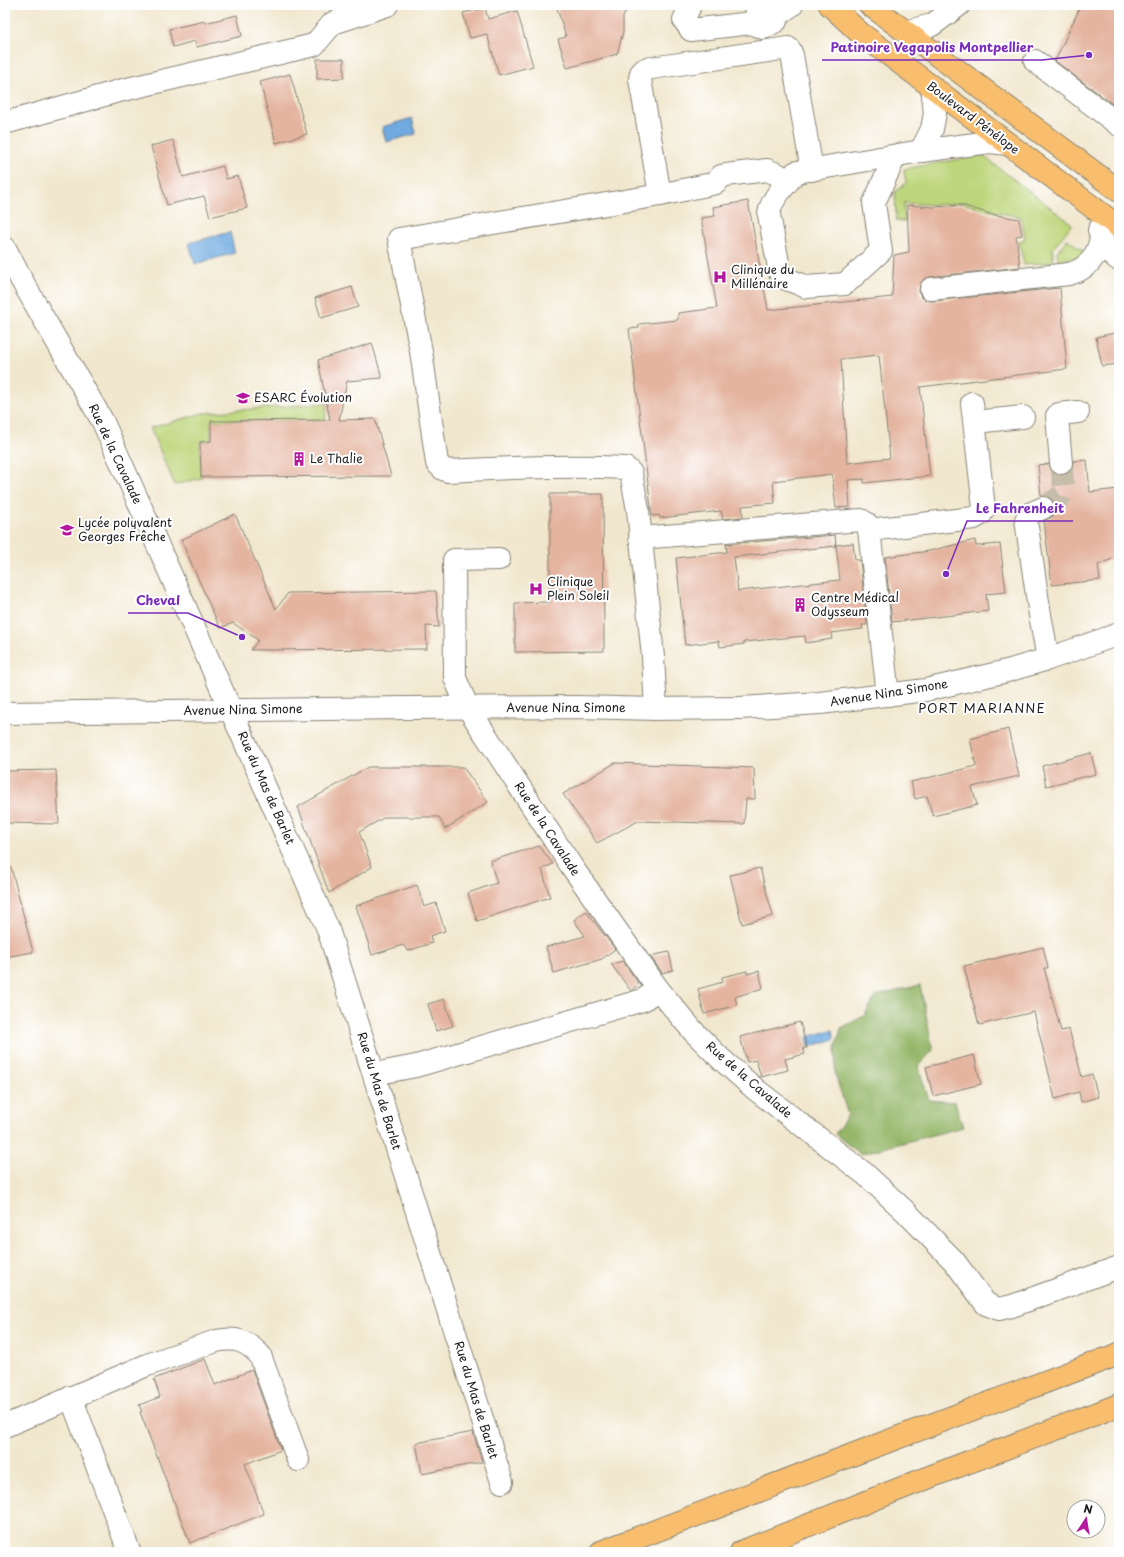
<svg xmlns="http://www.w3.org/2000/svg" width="1124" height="1557" viewBox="0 0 1124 1557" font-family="'Playpen Sans',sans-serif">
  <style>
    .green { fill: #bdd67b; stroke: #6c794c }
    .forest { fill: #96b76b; stroke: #596a44 }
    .water { fill: #6faae0; stroke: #46637e }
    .building { fill: #e4b49f; fill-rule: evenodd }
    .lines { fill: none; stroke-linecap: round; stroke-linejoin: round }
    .minor-tunnel { stroke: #c6beaa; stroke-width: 22; stroke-dasharray: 22 11; stroke-linecap: butt }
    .minor-casing { stroke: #868275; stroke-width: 24 }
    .major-casing { stroke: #868275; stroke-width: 24 }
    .highway-casing { stroke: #868275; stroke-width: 24 }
    .minor { stroke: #fff; stroke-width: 22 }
    .major { stroke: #f9be6d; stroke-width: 22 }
    .highway { stroke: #f9be6d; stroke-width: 22 }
    .labels { text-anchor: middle; stroke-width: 4; stroke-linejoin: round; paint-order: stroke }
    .street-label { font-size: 12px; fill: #1c1c1c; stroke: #fff }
    .poi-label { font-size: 12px; fill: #1c1c1c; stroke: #fff; text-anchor: start }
    .neighbourhood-label { font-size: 13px; letter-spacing: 1px; fill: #1c1c1c; stroke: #fff }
    .leader { fill: none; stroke: #7b2cbf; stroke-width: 1.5 }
    .callout-dot { fill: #7b2cbf; stroke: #fff; stroke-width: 1.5 }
    .callout-label { font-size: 13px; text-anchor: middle; font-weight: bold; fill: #7b2cbf; stroke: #fff; stroke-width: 4; stroke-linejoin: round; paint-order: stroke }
  </style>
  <rect width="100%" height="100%" fill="#fff"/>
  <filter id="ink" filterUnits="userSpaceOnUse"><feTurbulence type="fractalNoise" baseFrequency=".025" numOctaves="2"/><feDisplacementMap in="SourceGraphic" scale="8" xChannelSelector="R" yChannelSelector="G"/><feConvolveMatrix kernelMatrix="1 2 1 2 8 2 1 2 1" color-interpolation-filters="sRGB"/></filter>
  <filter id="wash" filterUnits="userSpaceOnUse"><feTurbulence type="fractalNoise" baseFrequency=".012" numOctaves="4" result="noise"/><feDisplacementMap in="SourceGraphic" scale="16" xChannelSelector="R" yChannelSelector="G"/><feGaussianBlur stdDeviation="0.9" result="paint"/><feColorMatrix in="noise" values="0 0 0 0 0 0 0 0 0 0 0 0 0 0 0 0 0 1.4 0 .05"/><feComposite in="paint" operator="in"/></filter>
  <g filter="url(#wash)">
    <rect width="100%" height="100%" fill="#f1e7ce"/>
    <g class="green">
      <path d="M 982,155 L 1072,224 L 1053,249 L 1053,262 L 1024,265 L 1019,241 L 1025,239 L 1021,217 L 990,211 L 963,203 L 935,205 L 904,203 L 905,221 L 896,221 L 895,192 L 906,183 L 904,169 Z"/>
      <path d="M 1067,239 L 1086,253 L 1084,256 L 1058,261 L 1057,252 Z"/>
      <path d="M 327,403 L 325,420 L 211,421 L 211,441 L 200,442 L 201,478 L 175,485 L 150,428 L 203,413 Z"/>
    </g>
    <path class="forest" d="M 920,985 L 933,1050 L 918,1066 L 929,1100 L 955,1102 L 963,1127 L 860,1154 L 835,1134 L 848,1115 L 835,1074 L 836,1048 L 841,1028 L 864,1016 L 876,996 Z"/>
    <g class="water">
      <path d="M 412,118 L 416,134 L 386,142 L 382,127 Z"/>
      <path d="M 230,232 L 235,253 L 195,264 L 189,243 Z"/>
      <path d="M 833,1030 L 835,1039 L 809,1047 L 807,1037 Z"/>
    </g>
    <g id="blocks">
      <g class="building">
        <path d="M 556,5 L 629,5 L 623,17 L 623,32 L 617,54 L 567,68 L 558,39 L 566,37 Z"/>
        <path d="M 1081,5 L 1119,5 L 1119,109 L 1055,61 Z"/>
        <path d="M 485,8 L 488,19 L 517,11 L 533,66 L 499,75 L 487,34 L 470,38 L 463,13 Z"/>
        <path d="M 237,15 L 242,36 L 197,47 L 195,41 L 173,47 L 169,29 L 205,21 L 205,23 Z"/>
        <path d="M 317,59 L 344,59 L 344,78 L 317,79 Z"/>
        <path d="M 290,74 L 307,134 L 276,143 L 260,82 Z"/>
        <path d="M 173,140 L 183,177 L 223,166 L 226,179 L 238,176 L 247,208 L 210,217 L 204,196 L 167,205 L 151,146 Z"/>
        <path d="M 748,201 L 768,310 L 892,297 L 894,255 L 909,252 L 907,205 L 933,207 L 962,205 L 990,214 L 1019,219 L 1022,235 L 1016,236 L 1020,267 L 930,277 L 924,279 L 920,284 L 919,291 L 921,297 L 926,300 L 932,301 L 1060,288 L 1067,369 L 920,387 L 930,476 L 864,483 L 864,479 L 848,480 L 850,507 L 836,508 L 832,474 L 773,481 L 775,503 L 742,506 L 743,517 L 723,519 L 721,511 L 660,518 L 659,515 L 652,516 L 629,329 L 639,328 L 639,324 L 678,320 L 678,313 L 717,308 L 701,218 L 715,216 L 713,207 ZM 879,355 L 890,458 L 847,463 L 841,359 Z"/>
        <path d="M 352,287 L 358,307 L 321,318 L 315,298 Z"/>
        <path d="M 1119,332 L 1119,364 L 1102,366 L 1096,337 Z"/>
        <path d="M 372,343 L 382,378 L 347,381 L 339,420 L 375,419 L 391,476 L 201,477 L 200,442 L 211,441 L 211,421 L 330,420 L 318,360 Z"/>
        <path d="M 1087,460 L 1090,492 L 1119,489 L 1119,556 L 1098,565 L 1100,580 L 1052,585 L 1044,521 L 1053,516 L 1055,509 L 1055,503 L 1051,498 L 1045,496 L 1041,496 L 1038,465 L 1049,464 L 1051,470 L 1055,474 L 1062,475 L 1068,473 L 1072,469 L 1073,461 Z"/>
        <path d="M 550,494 L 603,494 L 604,651 L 515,652 L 515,603 L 550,602 Z"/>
        <path d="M 235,514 L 276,609 L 288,593 L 436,591 L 439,627 L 426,626 L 427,649 L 251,650 L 258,640 L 233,623 L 220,628 L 181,540 Z"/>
        <path d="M 835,535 L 836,546 L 734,557 L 738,591 L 840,580 L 836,545 L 853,543 L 855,560 L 860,560 L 867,625 L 862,625 L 863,629 L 831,633 L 832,639 L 806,643 L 805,636 L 744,642 L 744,644 L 720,647 L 719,641 L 685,645 L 676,558 L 727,552 L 726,544 Z"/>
        <path d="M 975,540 L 976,546 L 1000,544 L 1006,592 L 986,594 L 988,611 L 892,622 L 885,557 L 929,551 Z"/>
        <path d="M 1008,729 L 1019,776 L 972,787 L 977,805 L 933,816 L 927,796 L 915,799 L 911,782 L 976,766 L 970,739 Z"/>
        <path d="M 1091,753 L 1096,774 L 1046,786 L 1042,766 Z"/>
        <path d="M 615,763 L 754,768 L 755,799 L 746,799 L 744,824 L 638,821 L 597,843 L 563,794 Z"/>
        <path d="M 368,767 L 463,767 L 488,802 L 445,829 L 439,817 L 385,817 L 359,832 L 372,867 L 329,893 L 298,807 Z"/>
        <path d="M 56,770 L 59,824 L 5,823 L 5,771 Z"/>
        <path d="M 539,846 L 553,864 L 542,869 L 550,897 L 477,921 L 468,893 L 497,883 L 490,861 Z"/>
        <path d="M 5,867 L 11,867 L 33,952 L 5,957 Z"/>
        <path d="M 760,868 L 773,916 L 742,924 L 730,875 Z"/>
        <path d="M 417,885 L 424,907 L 436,903 L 445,931 L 430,936 L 432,943 L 408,951 L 403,945 L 372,955 L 356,906 Z"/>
        <path d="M 586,911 L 615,949 L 602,959 L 554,973 L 546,947 L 585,936 L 574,920 Z"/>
        <path d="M 1043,947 L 1048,968 L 1044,968 L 1061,1031 L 1069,1029 L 1082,1077 L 1092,1074 L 1098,1097 L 1081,1102 L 1079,1092 L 1055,1099 L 1034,1012 L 979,1025 L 964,966 Z"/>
        <path d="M 669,952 L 673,970 L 662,973 L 650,956 Z"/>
        <path d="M 623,961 L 639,984 L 631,991 L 611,964 Z"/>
        <path d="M 747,971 L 747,974 L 759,971 L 763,988 L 735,997 L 737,1005 L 704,1014 L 698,989 L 723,982 L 722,977 Z"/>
        <path d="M 444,999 L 453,1026 L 436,1031 L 428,1004 Z"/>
        <path d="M 800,1022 L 807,1048 L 803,1048 L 805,1054 L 785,1059 L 788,1070 L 761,1077 L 756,1060 L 747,1062 L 740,1037 Z"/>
        <path d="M 974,1055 L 981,1084 L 933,1096 L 926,1067 Z"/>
        <path d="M 205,1359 L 215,1385 L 252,1370 L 281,1450 L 245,1464 L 264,1514 L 190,1543 L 140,1412 L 142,1412 L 139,1405 L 160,1397 L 154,1379 Z"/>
        <path d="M 473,1432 L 482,1462 L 422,1474 L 416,1443 Z"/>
      </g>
    </g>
  </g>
  <g filter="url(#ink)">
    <use href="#blocks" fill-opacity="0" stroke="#868275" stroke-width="1"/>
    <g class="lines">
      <path class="minor-tunnel" d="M 1043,508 L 1061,496 L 1064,489 L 1061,463"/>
      <defs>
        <g id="minor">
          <path d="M 690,5 L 684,20 L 691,30 L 752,23 L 763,28 L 776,21 L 777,15 L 792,5"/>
          <path d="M 752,23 C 756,17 760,12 755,5"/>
          <path d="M 905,32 L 932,25 L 959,5"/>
          <path d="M 1035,61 L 1119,125"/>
          <path d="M 5,123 L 119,91 L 314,45 L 333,23 L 387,5"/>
          <path d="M 921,151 L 932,129 L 935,113 L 932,87"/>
          <path d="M 797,172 L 921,151 L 990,142 L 1008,144"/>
          <path d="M 795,173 C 786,185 770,199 769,215 L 780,273 L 784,278 L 807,287 L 845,284 L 881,251 L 874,203 L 895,156"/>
          <path d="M 660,195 L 640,79 L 641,73 L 645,69 L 788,48 L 790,50 L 792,55 L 812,170"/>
          <path d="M 1099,230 C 1103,246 1106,250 1119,260"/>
          <path d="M 5,248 L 21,279 L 103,422 L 328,929 L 502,1482"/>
          <path d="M 931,289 L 1069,274 C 1088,269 1097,257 1101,238"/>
          <path d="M 975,422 L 1023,417"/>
          <path d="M 1061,463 L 1057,416 L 1059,414 L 1078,412"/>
          <path d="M 1043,508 L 1029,514 L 1026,520 L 1039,609 L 1048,659"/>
          <path d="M 869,530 L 974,518 L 981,514 L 984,508 L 972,403"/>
          <path d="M 640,538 L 861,520 L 867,524 L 869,530 L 888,695"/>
          <path d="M 499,559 L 454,560 L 455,678 L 468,708 L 572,867 L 658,989 L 693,1031 L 721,1059 L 755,1089 L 865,1174 L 906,1212 L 954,1261 L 986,1304 L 999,1309 L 1012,1306 L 1119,1267"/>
          <path d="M 656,709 L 653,657 L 638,510 L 631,473 L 626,468 C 567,465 507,468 448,471 L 443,469 L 437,463 L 421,351 L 399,239 L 660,195 L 716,183 L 721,176 L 726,175 L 767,170 L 779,175"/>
          <path d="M 5,713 L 406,708 L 577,707 L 656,709 L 739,708 L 820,703 L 926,690 L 1007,671 L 1048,659 L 1119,634"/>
          <path d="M 374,1074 L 416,1066 L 643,1000 L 658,989"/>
          <path d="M 71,1397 L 129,1551"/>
          <path d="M 5,1426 L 147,1365 L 216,1341 C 237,1337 246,1341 260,1355 L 298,1460"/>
        </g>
        <g id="major">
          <path d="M 830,5 L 860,33 L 1119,227"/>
          <path d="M 870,5 L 1119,191"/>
        </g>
        <g id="highway">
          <path d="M 601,1552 L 857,1453 L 1119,1354"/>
          <path d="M 741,1552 L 932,1476 L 1119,1405"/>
        </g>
      </defs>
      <use href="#minor" class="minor-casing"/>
      <use href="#major" class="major-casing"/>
      <use href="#highway" class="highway-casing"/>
      <use href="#minor" class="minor"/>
      <use href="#major" class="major"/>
      <use href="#highway" class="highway"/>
    </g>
  </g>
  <defs>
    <symbol id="hospital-bare" viewBox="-9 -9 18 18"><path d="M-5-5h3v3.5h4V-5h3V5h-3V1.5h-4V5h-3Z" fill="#b5179e" stroke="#fff" stroke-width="2.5" paint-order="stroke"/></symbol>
    <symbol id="university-bare" viewBox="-9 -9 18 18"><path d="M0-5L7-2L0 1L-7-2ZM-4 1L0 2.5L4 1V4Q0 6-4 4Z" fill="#b5179e" stroke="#fff" stroke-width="2.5" paint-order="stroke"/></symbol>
    <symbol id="building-bare" viewBox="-9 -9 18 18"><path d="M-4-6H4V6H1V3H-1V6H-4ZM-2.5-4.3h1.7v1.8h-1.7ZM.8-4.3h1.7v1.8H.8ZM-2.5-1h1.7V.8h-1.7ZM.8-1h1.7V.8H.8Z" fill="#b5179e" stroke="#fff" stroke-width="2.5" paint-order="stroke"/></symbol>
    <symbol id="school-bare" viewBox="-9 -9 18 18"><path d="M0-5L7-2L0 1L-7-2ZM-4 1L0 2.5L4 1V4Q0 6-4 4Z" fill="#b5179e" stroke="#fff" stroke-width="2.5" paint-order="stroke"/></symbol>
  </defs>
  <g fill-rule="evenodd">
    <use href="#hospital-bare" x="710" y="267" width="20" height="20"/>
    <use href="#university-bare" x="233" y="388" width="20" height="20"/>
    <use href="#building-bare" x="289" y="449" width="20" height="20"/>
    <use href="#school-bare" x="57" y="520" width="20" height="20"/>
    <use href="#hospital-bare" x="526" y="579" width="20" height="20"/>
    <use href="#building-bare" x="790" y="595" width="20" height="20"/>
  </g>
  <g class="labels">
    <g class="street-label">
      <text transform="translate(973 118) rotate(37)" y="4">Boulevard Pénélope</text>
      <text transform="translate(115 454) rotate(65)" y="4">Rue de la Cavalade</text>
      <text transform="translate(889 693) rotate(-9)" y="4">Avenue Nina Simone</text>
      <text x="566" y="712">Avenue Nina Simone</text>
      <text transform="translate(243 710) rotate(-1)" y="4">Avenue Nina Simone</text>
      <text transform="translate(266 788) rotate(66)" y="4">Rue du Mas de Barlet</text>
      <text transform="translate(547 829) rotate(57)" y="4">Rue de la Cavalade</text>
      <text transform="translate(749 1080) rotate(41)" y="4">Rue de la Cavalade</text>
      <text transform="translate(379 1091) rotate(73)" y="4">Rue du Mas de Barlet</text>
      <text transform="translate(476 1400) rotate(73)" y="4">Rue du Mas de Barlet</text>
    </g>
    <g class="poi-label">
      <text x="731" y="274">Clinique du<tspan x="731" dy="14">Millénaire</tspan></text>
      <text x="254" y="402">ESARC Évolution</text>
      <text x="310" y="463">Le Thalie</text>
      <text x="78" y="527">Lycée polyvalent<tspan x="78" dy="14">Georges Frêche</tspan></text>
      <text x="547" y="586">Clinique<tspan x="547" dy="14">Plein Soleil</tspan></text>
      <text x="811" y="602">Centre Médical<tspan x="811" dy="14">Odysseum</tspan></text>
    </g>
    <g class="neighbourhood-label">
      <text x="982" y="713">PORT MARIANNE</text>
    </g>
  </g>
  <path class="leader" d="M1089 55L1042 60H822M946 574L967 521H1073M242 637L188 613H128"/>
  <g class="callout-dot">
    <circle cx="1089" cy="55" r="4"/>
    <circle cx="946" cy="574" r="4"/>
    <circle cx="242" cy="637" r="4"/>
  </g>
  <g class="callout-label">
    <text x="932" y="52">Patinoire Vegapolis Montpellier</text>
    <text x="1020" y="513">Le Fahrenheit</text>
    <text x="158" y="605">Cheval</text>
  </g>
  <rect width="1124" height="1557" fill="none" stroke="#fff" stroke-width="20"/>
  <g transform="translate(1086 1519) rotate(12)"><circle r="19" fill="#ffffff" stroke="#a4a4a4"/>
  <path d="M0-3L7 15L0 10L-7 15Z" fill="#b5179e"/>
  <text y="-6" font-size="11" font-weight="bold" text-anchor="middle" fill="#1c1c1c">N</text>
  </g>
</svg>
